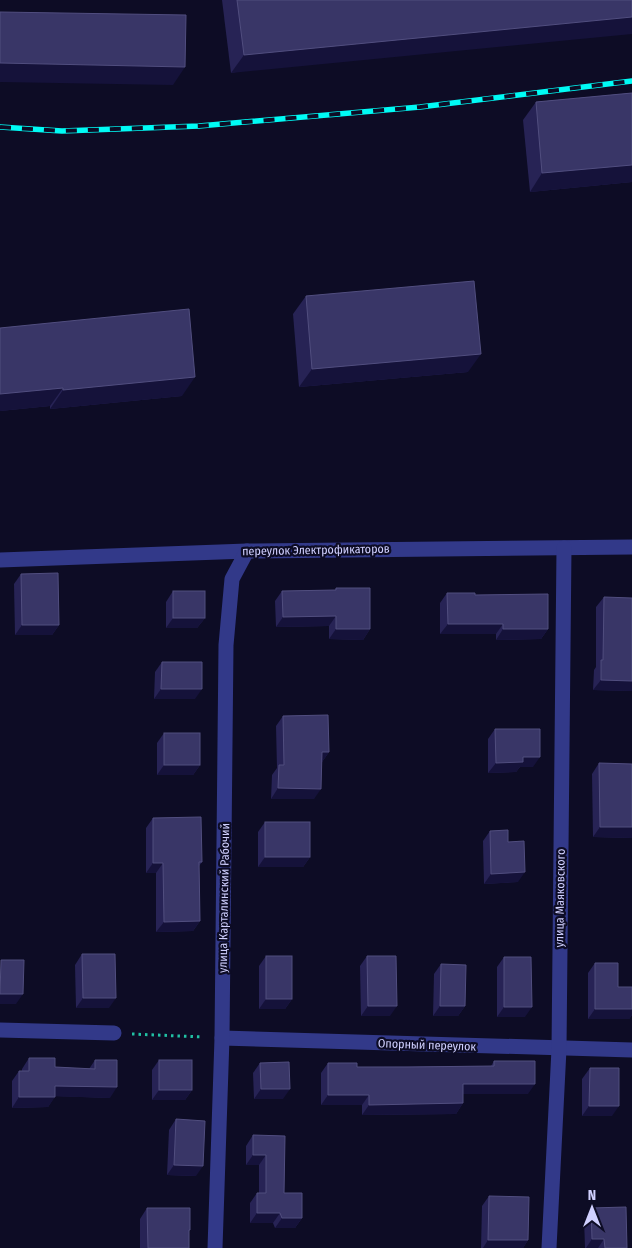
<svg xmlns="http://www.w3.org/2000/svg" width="632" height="1248" viewBox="0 0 632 1248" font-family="'Fira Sans Condensed',sans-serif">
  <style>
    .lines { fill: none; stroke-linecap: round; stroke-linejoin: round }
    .path { stroke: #21c2a4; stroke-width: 3; stroke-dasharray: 2.5 4; stroke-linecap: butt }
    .minor { stroke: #323989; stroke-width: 15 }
    .rail-casing { stroke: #00fbf5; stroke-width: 5.5 }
    .rail { stroke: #0d0c25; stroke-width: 4; stroke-dasharray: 11; stroke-linecap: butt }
    .wall { fill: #272355 }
    .shaded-wall { fill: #15123a }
    .building { fill: #393667; stroke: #514e7f }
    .labels { text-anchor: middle; stroke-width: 4.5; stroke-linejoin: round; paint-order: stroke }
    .street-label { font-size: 12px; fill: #d0d0ff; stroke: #0d0c25 }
  </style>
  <rect width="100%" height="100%" fill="#0d0c25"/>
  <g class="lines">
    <path class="path" d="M 132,1034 L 203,1037"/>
    <g class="minor">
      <path d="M 0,560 L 247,551 L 632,547"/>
      <path d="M 0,1030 L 114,1033"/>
      <path d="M 222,1038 L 632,1050"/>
      <path d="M 215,1248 L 222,1038 L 226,645 L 232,579 L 247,551"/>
      <path d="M 549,1248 L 559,1049 L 564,548"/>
    </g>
    <defs>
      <path id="rail" d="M 0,127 L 62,131 L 199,126 L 420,107 L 632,81"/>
    </defs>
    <use href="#rail" class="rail-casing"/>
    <use href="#rail" class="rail"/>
  </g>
  <g class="wall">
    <path d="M 222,0 L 632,0 L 231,73 Z"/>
    <path d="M 632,93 L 632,182 L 530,192 L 523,120 L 536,102 Z"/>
    <path d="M 306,296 L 468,372 L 299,387 L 293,314 Z"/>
    <path d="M 0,328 L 182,396 L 50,409 L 50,406 L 0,411 Z"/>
    <path d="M 21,574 L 59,625 L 52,635 L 15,635 L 14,584 Z"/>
    <path d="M 336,588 L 370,629 L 363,640 L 329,639 L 329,626 L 276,627 L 275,601 L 282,591 L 335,590 Z"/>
    <path d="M 173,591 L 205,618 L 197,628 L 166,628 L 166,602 Z"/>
    <path d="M 447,593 L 475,595 L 548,629 L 541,639 L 496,640 L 496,634 L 440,634 L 440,603 Z"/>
    <path d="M 604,597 L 632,602 L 632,691 L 593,690 L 594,670 L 596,667 L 596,607 Z"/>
    <path d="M 162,662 L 195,699 L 154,699 L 155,672 Z"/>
    <path d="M 283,716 L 329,752 L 322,762 L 314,799 L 271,799 L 272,775 L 277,768 L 276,726 Z"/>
    <path d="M 495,729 L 533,767 L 520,767 L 516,772 L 488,773 L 488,739 Z"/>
    <path d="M 164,733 L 200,765 L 193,775 L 157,775 L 157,743 Z"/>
    <path d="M 599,763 L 632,764 L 632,838 L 593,837 L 592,774 Z"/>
    <path d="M 153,818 L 202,862 L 199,866 L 200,921 L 193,931 L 156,932 L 156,873 L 146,873 L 146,828 Z"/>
    <path d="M 265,822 L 310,857 L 303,867 L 258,867 L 258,832 Z"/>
    <path d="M 490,831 L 508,842 L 518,882 L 484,884 L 483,841 Z"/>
    <path d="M 82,954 L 109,1008 L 76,1008 L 75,965 Z"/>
    <path d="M 266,956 L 292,999 L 285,1009 L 259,1009 L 259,966 Z"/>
    <path d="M 367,956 L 390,1016 L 361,1016 L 360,966 Z"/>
    <path d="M 504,957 L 525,1017 L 497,1017 L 497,967 Z"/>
    <path d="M 595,963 L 618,987 L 632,987 L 632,1015 L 629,1019 L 588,1019 L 588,973 Z"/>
    <path d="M 441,964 L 465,1006 L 458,1016 L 433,1016 L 434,974 Z"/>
    <path d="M 29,1058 L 55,1067 L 89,1069 L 95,1060 L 110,1098 L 55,1096 L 48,1107 L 12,1108 L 12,1081 L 19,1071 L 22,1071 L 22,1069 Z"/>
    <path d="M 159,1060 L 192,1090 L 185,1100 L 152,1100 L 152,1070 Z"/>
    <path d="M 494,1061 L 528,1094 L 463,1094 L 463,1103 L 456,1114 L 362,1115 L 362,1105 L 321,1105 L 321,1073 L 328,1063 L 357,1067 L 491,1066 Z"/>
    <path d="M 260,1063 L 283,1099 L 254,1099 L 253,1073 Z"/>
    <path d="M 590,1068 L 612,1116 L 582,1116 L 582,1079 Z"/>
    <path d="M 176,1119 L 196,1176 L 167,1175 L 169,1130 Z"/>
    <path d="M 253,1135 L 285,1136 L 284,1193 L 302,1218 L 295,1228 L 275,1228 L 273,1223 L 250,1223 L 250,1203 L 257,1193 L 259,1193 L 259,1165 L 246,1165 L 246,1146 Z"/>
    <path d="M 489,1196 L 528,1240 L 523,1248 L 481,1248 L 482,1206 Z"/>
    <path d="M 147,1208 L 189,1232 L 189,1248 L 140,1248 L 140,1219 Z"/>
    <path d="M 591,1208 L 627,1248 L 585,1248 L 584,1218 Z"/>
  </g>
  <g class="shaded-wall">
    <path d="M 632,17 L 632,34 L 231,73 L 244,55 Z"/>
    <path d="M 0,63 L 185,67 L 173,85 L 0,82 Z"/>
    <path d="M 632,165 L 632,182 L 530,192 L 542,173 Z"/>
    <path d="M 481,354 L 468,372 L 299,387 L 312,369 Z"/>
    <path d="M 195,377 L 182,396 L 50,409 L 63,390 Z"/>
    <path d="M 63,388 L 50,406 L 0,411 L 0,394 Z"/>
    <path d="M 336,616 L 329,626 L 276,627 L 283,617 Z"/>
    <path d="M 173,618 L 205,618 L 197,628 L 166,628 Z"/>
    <path d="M 448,624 L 503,624 L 496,634 L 440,634 Z"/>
    <path d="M 22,625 L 59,625 L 52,635 L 15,635 Z"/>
    <path d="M 336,629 L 370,629 L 363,640 L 329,639 Z"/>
    <path d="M 503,629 L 548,629 L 541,639 L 496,640 Z"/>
    <path d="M 601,680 L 632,681 L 632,691 L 593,690 Z"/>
    <path d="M 161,689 L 202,689 L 195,699 L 154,699 Z"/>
    <path d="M 322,752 L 329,752 L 322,762 Z"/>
    <path d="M 523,757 L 540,757 L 533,767 L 520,767 L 516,772 L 488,773 L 496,763 Z"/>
    <path d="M 164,765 L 200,765 L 193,775 L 157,775 Z"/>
    <path d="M 278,788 L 321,789 L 314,799 L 271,799 Z"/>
    <path d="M 600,827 L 632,827 L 632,838 L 593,837 Z"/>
    <path d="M 265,857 L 310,857 L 303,867 L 258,867 Z"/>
    <path d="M 153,863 L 163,863 L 156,873 L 146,873 Z"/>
    <path d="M 525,872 L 518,882 L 484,884 L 491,874 Z"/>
    <path d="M 200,921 L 193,931 L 156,932 L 164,922 Z"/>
    <path d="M 0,994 L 23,994 L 16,1004 L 0,1004 Z"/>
    <path d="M 83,998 L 116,998 L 109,1008 L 76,1008 Z"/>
    <path d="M 266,999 L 292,999 L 285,1009 L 259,1009 Z"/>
    <path d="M 368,1006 L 397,1006 L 390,1016 L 361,1016 Z"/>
    <path d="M 440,1006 L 465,1006 L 458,1016 L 433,1016 Z"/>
    <path d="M 504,1007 L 532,1007 L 525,1017 L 497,1017 Z"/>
    <path d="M 595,1009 L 632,1009 L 632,1015 L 629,1019 L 588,1019 Z"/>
    <path d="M 463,1084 L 535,1084 L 528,1094 L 456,1094 Z"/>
    <path d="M 55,1086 L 117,1087 L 110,1098 L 48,1096 Z"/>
    <path d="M 261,1089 L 290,1089 L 283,1099 L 254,1099 Z"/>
    <path d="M 159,1090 L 192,1090 L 185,1100 L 152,1100 Z"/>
    <path d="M 328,1095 L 369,1095 L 362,1105 L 321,1105 Z"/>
    <path d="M 19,1097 L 55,1097 L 48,1107 L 12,1108 Z"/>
    <path d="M 463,1103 L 456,1114 L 362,1115 L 369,1105 Z"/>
    <path d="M 589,1106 L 619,1106 L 612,1116 L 582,1116 Z"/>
    <path d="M 253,1155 L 266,1155 L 259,1165 L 246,1165 Z"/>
    <path d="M 174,1165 L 203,1166 L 196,1176 L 167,1175 Z"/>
    <path d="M 257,1213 L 280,1213 L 273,1223 L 250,1223 Z"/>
    <path d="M 282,1218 L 302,1218 L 295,1228 L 275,1228 Z"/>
    <path d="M 592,1239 L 604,1239 L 598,1248 L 586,1248 Z"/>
    <path d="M 488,1240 L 528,1240 L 523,1248 L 483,1248 Z"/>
  </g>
  <g class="building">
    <path d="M 237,0 L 632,0 L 632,17 L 244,55 Z"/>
    <path d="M 0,12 L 186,15 L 185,67 L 0,63 Z"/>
    <path d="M 632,93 L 632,165 L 542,173 L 536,102 Z"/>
    <path d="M 474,281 L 481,354 L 312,369 L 306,296 Z"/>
    <path d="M 189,309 L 195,377 L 63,390 L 63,388 L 0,394 L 0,328 Z"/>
    <path d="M 58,573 L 59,625 L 22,625 L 21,574 Z"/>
    <path d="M 336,588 L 370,588 L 370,629 L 336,629 L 336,616 L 283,617 L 282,591 L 336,590 Z"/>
    <rect x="173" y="591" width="32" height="27"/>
    <path d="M 447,593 L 475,593 L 475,595 L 548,594 L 548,629 L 503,629 L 503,624 L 448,624 Z"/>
    <path d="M 604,597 L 632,598 L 632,681 L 601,680 L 601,660 L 603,660 Z"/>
    <path d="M 162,662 L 202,662 L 202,689 L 161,689 Z"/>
    <path d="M 328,715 L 329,752 L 322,752 L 321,789 L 278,788 L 279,765 L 284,765 L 283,716 Z"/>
    <path d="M 495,729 L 540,729 L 540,757 L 523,757 L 523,762 L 496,763 Z"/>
    <rect x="164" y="733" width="36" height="32"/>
    <path d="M 599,763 L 632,764 L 632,827 L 600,827 Z"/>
    <path d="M 201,817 L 202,862 L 199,862 L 200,921 L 164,922 L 163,863 L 153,863 L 153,818 Z"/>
    <rect x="265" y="822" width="45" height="35"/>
    <path d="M 508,830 L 508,842 L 524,841 L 525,872 L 491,874 L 490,831 Z"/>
    <path d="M 82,954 L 115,954 L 116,998 L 83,998 Z"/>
    <rect x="266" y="956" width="26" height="43"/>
    <path d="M 367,956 L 396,956 L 397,1006 L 368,1006 Z"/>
    <path d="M 504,957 L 531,957 L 532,1007 L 504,1007 Z"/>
    <path d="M 1,960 L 24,960 L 23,994 L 0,994 Z"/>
    <path d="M 595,963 L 618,963 L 618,987 L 632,987 L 632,1009 L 595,1009 Z"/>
    <path d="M 441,964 L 466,965 L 465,1006 L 440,1006 Z"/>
    <path d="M 29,1058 L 55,1058 L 55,1067 L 95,1069 L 95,1060 L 117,1060 L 117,1087 L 55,1086 L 55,1097 L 19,1097 L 19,1071 L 29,1071 Z"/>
    <rect x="159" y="1060" width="33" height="30"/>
    <path d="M 494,1061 L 535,1061 L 535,1084 L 463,1084 L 463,1103 L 369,1105 L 369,1095 L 328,1095 L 328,1063 L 357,1063 L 357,1067 L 408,1067 L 494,1066 Z"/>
    <path d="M 289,1062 L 290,1089 L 261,1089 L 260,1063 Z"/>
    <path d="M 590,1068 L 619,1068 L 619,1106 L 589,1106 Z"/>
    <path d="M 176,1119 L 205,1121 L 203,1166 L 174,1165 Z"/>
    <path d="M 253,1135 L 285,1136 L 284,1193 L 302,1193 L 302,1218 L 282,1218 L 280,1213 L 257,1213 L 257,1193 L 266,1193 L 266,1155 L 253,1155 Z"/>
    <path d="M 489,1196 L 529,1197 L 528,1240 L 488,1240 Z"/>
    <path d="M 626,1207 L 627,1248 L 605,1248 L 604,1239 L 592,1239 L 591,1208 Z"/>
    <path d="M 147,1208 L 190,1208 L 190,1230 L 189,1230 L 189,1248 L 148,1248 Z"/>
  </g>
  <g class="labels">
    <g class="street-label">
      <text transform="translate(316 550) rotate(-1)" y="4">переулок Электрофикаторов</text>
      <text transform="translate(224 898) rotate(-89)" y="4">улица Карталинский Рабочий</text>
      <text transform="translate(560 898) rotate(-89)" y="4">улица Маяковского</text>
      <text transform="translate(427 1045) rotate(2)" y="4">Опорный переулок</text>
    </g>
  </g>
  <g transform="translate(592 1208)" stroke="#0d0c25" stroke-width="4" paint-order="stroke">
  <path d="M0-4L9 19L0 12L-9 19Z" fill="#d0d0ff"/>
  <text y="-8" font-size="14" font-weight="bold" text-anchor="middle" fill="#d0d0ff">N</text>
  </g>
</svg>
